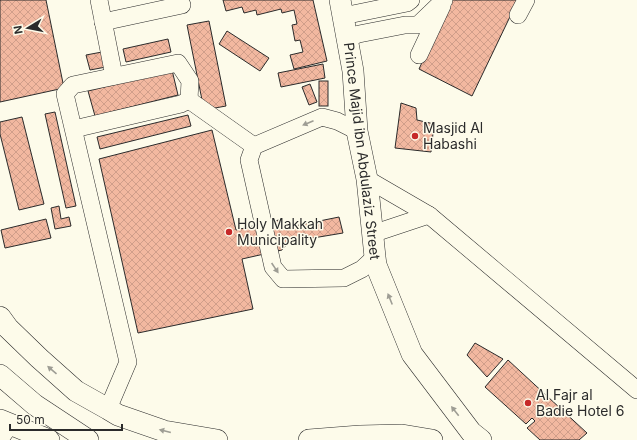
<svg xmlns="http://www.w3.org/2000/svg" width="637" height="440" viewBox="0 0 637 440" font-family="Inter,sans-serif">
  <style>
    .building { fill: url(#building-cross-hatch); stroke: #2b2b2b }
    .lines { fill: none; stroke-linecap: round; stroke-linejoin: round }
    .minor-casing { stroke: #2b2b2b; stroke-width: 18 }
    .major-casing { stroke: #2b2b2b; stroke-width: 22 }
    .minor { stroke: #fdfbea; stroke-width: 17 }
    .major { stroke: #fdfbea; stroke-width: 21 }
    .oneway { fill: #9e9d94 }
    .poi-dot { fill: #c62828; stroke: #fdfbea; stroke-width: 1.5 }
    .labels { text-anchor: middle; stroke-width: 3; stroke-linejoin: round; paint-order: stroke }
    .poi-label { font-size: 14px; fill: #2b2b2b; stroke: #fdfbea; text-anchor: start }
    .street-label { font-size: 14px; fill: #2b2b2b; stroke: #fdfbea }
  </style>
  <defs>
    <pattern id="building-cross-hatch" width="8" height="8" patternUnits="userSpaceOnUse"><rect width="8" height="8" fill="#f2b8a0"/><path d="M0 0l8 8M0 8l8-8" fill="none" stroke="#d09e8a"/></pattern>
  </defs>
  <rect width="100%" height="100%" fill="#fdfbea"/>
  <g class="building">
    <path d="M 0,0 L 46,0 L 64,88 L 0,102 Z"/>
    <path d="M 223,0 L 313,0 L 327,61 L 294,69 L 290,55 L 303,52 L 300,40 L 295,41 L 292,25 L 297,24 L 294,10 L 282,13 L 281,9 L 257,15 L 256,10 L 244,13 L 242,7 L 226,11 Z"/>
    <path d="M 451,0 L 518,0 L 472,96 L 419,69 Z"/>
    <path d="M 209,21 L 226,106 L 204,110 L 187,25 Z"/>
    <path d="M 227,31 L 269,58 L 260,71 L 219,44 Z"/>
    <path d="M 168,39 L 171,52 L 126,62 L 123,49 Z"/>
    <path d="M 102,52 L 106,67 L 90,70 L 86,55 Z"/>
    <path d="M 323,64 L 325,78 L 281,87 L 278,73 Z"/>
    <path d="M 172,70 L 178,95 L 95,116 L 88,91 Z"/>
    <rect x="319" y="81" width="9" height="25"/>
    <path d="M 310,84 L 317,102 L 309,105 L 302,87 Z"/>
    <path d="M 401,103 L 416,108 L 417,120 L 434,124 L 431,152 L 395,148 Z"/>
    <path d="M 55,112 L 76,206 L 66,208 L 45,114 Z"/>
    <path d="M 188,115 L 191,126 L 100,149 L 97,137 Z"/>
    <path d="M 22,117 L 44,204 L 19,210 L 0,134 L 0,122 Z"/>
    <path d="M 212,130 L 236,230 L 279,220 L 280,229 L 339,217 L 343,233 L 289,242 L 282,250 L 242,259 L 253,309 L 138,333 L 99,159 Z"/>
    <path d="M 59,206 L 61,219 L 69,217 L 71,226 L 55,229 L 51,208 Z"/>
    <path d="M 46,219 L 51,238 L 5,248 L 1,230 Z"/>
    <path d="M 475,343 L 503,359 L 487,377 L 467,355 Z"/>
    <path d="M 508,360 L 587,433 L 579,440 L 540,440 L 527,428 L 535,421 L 532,418 L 526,424 L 485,387 Z"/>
  </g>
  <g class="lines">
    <defs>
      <g id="minor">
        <path d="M 99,0 L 114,76"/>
        <path d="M 518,15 L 526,0"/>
        <path d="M 343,16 L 407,3 L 411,0"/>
        <path d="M 103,22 L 182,5"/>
        <path d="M 347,38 L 359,34 L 405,25 L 418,25 L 444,0"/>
        <path d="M 419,55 L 442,6"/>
        <path d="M 189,100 L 254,146"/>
        <path d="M 74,129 L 181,104 L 189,100 L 190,81 L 178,63 L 73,85 L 65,94 L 128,362 L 108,409"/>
        <path d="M 357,131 L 337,121 L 322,117 L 254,146 L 249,160 L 273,267 L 283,279 L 344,278 L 362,269 L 375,257"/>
        <path d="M 367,179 L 429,215 L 637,390"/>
        <path d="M 372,234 L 429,215"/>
        <path d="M 0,439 L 10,425"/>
      </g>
      <g id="major">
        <path d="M 340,0 L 353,71 L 357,131 L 367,179 L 375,257 L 376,265 L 412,354 L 471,432 L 481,440"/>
        <path d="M 0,317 L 8,328 L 39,358 L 76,391 L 108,409 L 118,415 L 164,431 L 217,440"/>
        <path d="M 0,375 L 35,405 L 88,440"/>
        <path d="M 0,420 L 49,440"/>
        <path d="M 309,440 L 360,436 L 402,435 L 432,440"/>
      </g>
    </defs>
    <use href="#minor" class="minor-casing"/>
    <use href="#major" class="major-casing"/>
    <use href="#minor" class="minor"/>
    <use href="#major" class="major"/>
  </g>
  <defs><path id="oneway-solid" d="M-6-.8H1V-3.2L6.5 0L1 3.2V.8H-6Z"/></defs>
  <g class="oneway">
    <use href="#oneway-solid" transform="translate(308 123) rotate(157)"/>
    <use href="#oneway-solid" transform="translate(275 268) rotate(56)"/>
    <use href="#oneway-solid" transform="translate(390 299) rotate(-112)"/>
    <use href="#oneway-solid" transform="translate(52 370) rotate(-139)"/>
    <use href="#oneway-solid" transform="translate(455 411) rotate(-128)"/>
    <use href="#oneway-solid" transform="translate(165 431) rotate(-166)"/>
  </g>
  <g class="poi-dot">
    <circle cx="415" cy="136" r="4"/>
    <circle cx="229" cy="232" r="4"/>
    <circle cx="528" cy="403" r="4"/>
  </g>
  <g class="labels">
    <g class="poi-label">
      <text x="423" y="133">Masjid Al<tspan x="423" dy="16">Habashi</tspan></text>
      <text x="237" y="229">Holy Makkah<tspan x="237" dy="16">Municipality</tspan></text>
      <text x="536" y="400">Al Fajr al<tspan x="536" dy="16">Badie Hotel 6</tspan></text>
    </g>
    <g class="street-label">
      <text transform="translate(362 151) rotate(83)" y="5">Prince Majid ibn Abdulaziz Street</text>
    </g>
  </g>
  <g transform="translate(28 28) rotate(260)" stroke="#fdfbea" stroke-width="3" paint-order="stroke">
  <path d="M0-3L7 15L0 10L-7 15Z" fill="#2b2b2b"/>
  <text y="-6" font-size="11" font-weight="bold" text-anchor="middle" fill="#2b2b2b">N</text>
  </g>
  <path d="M10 424v6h112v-6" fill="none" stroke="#2b2b2b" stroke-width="2"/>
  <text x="16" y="424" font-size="12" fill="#2b2b2b" stroke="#fdfbea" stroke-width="3" paint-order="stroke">50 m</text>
</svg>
